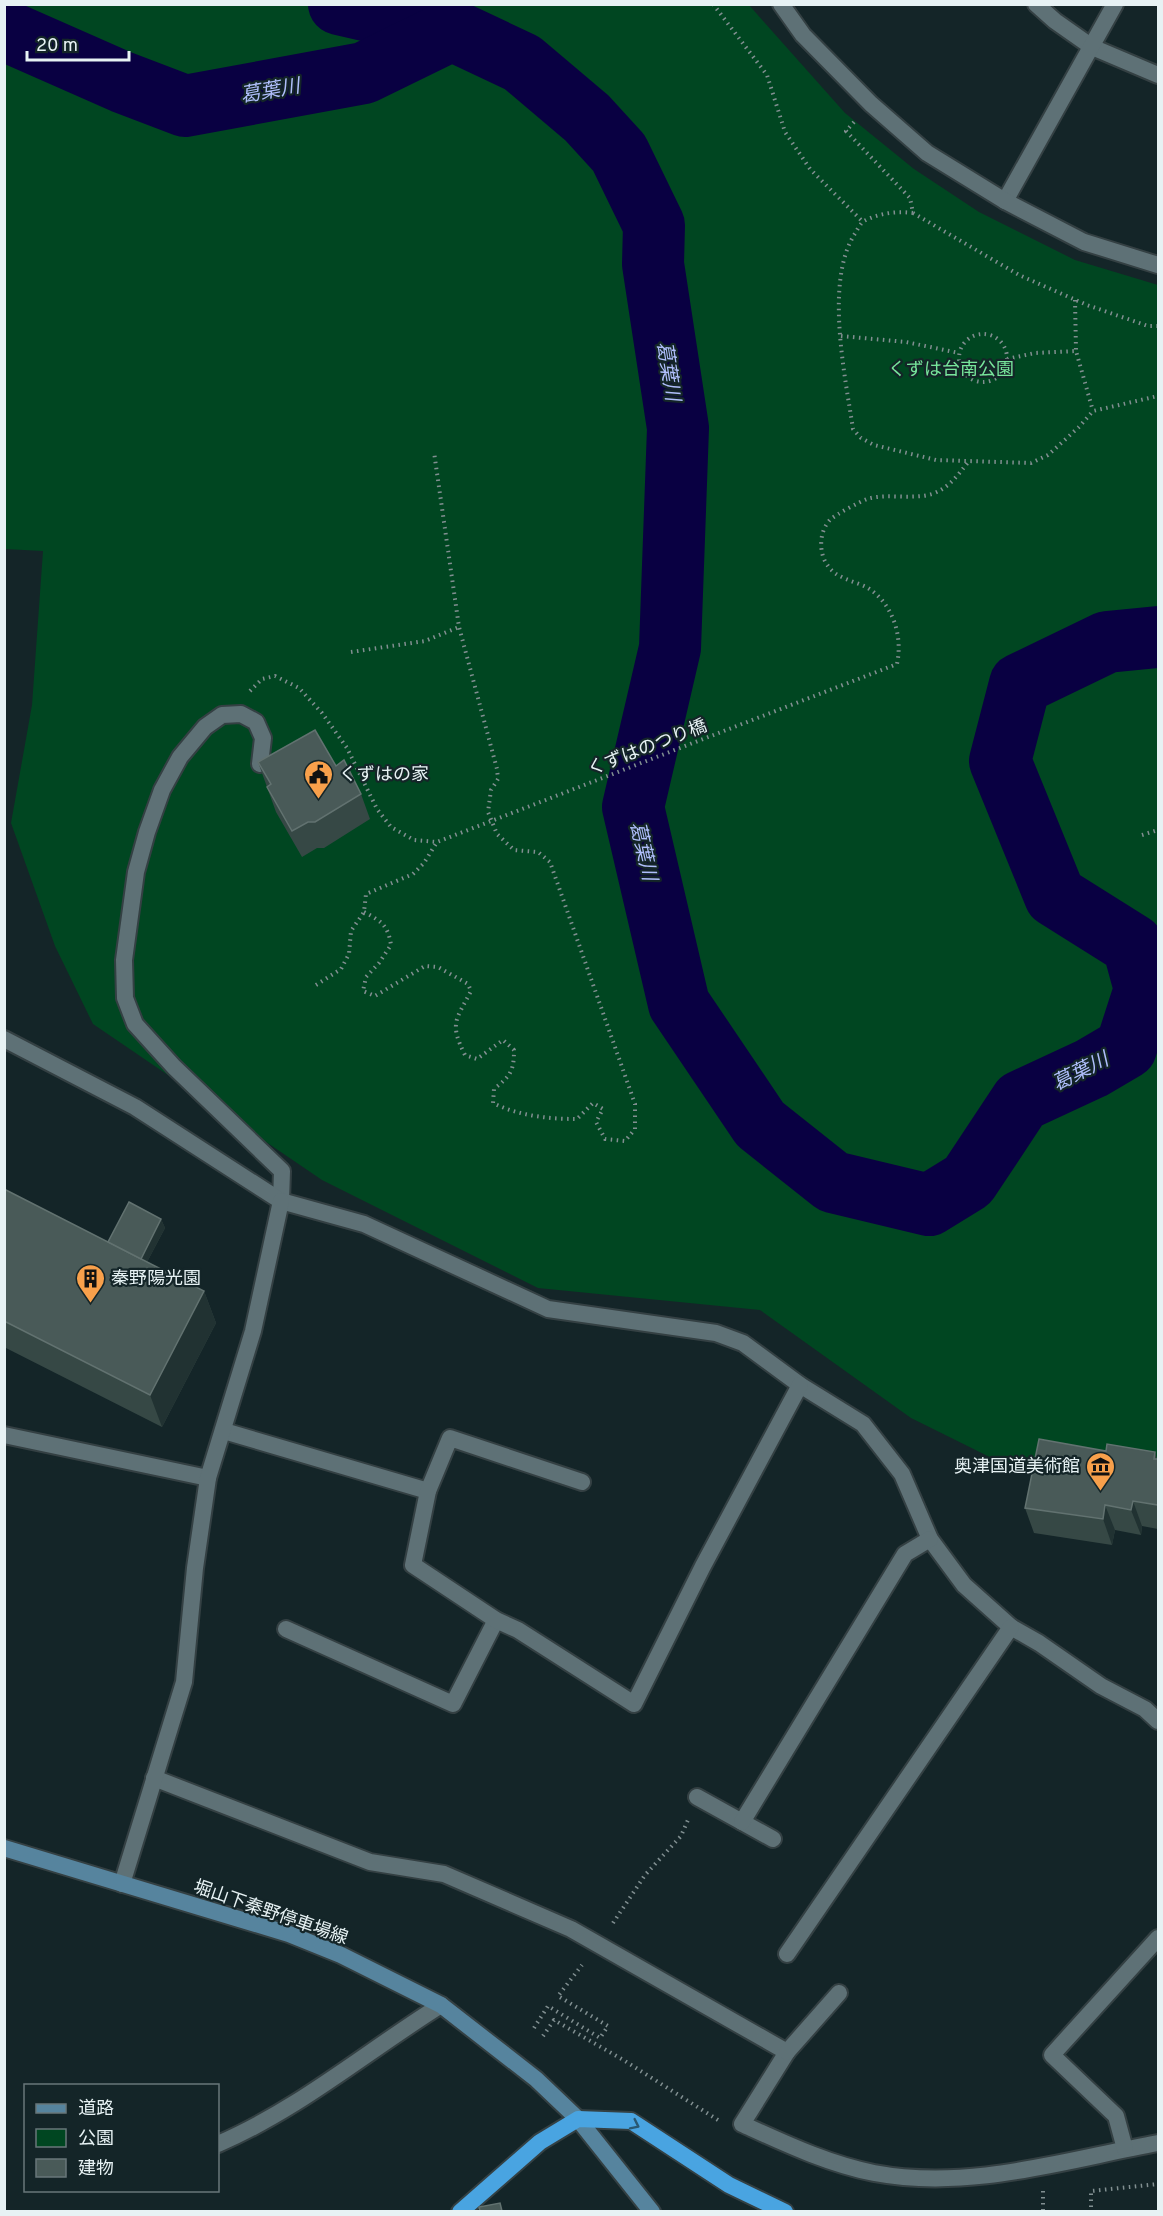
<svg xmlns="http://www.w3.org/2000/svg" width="1163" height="2216" viewBox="0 0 1163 2216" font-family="Overpass,'Noto Sans JP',sans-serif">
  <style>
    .green { fill: #004621 }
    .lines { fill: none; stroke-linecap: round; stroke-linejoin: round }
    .river { stroke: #090042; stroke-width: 62 }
    .service-casing { stroke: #344043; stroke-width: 20 }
    .minor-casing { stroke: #344043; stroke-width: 20 }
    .tertiary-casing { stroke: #344043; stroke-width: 20 }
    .secondary-casing { stroke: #344043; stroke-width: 20 }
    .trunk-casing { stroke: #344043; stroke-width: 20 }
    .path { stroke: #818f91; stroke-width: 4; stroke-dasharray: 1.5 4.5; stroke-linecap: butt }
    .service { stroke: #5e7176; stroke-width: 16 }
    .minor { stroke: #5e7176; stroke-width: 16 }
    .tertiary { stroke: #5e7176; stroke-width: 16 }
    .secondary { stroke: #56849e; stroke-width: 16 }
    .trunk { stroke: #49a4e1; stroke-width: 16 }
    .wall { fill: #364845 }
    .shaded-wall { fill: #213232 }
    .building { fill: #495a58; stroke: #627270; stroke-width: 1.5 }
    .oneway { stroke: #295872 }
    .labels { text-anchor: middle; stroke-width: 4.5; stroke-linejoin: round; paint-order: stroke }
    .park-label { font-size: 18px; fill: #77e59b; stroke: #142528 }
    .street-label { font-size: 18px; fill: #e7f2f4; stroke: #142528 }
    .poi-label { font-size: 18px; fill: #e7f2f4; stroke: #142528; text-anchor: start }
    .water-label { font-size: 20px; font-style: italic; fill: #afbefb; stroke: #142528 }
  </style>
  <rect width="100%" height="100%" fill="#142528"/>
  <path class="green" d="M 4,5 L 749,5 L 845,113 L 914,169 L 979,212 L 1075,260 L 1158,285 L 1158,1462 L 1047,1457 L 1016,1470 L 911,1418 L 760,1310 L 538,1288 L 322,1180 L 93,1024 L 55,946 L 11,823 L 32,705 L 43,551 L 5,549 Z"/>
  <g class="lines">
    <g class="river">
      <path d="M 339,4 L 452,30"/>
      <path d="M 4,30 L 122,82 L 185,106 L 364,73 L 452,30 L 522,63 L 587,118 L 619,153 L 654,225 L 653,264 L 678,428 L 670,648 L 633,807 L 679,1004 L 760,1124 L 833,1182 L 929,1205 L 968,1181 L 1021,1101 L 1092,1068 L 1126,1048 L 1145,989 L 1133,945 L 1055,896 L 1000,761 L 1020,684 L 1107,642 L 1158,637"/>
    </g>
    <defs>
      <g id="service">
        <path d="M 260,764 L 263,738 L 256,722 L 241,714 L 222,715 L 205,727 L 180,757 L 162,790 L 147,832 L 136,872 L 124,960 L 125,998 L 135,1024 L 174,1067 L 282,1171 L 281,1201"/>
        <path d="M 286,1629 L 453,1704 L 496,1620"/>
        <path d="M 218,2144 C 299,2109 366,2052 441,2005"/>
      </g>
      <g id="minor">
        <path d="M 1036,4 L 1055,21 L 1092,47 L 1158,75"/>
        <path d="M 1005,201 L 1115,4"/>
        <path d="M 4,1039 L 135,1107 L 281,1201 L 364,1224 L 548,1309 L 716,1333 L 743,1343 L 800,1385 L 863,1424 L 902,1474 L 930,1539 L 964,1585 L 1011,1627 L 1039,1643 L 1101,1686 L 1145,1709 L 1158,1721"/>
        <path d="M 224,1431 L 428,1491"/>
        <path d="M 4,1435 L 208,1478"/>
        <path d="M 582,1482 L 450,1438 L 428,1491 L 413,1565 L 496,1620 L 518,1630 L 634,1704 L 703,1566 L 800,1385"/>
        <path d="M 154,1778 L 370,1862 L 444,1874 L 571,1929 L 787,2052 L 742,2124 C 784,2143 828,2164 874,2173 C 970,2191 1065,2160 1158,2143"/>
        <path d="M 697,1797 L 773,1839"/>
        <path d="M 742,1822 L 905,1554 L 930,1539"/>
        <path d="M 122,1884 L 184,1682 L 195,1568 L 208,1478 L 253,1331 L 281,1201"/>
        <path d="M 787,1954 L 1011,1627"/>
        <path d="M 787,2052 L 839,1993"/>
        <path d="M 1125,2149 L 1116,2116 L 1052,2055 L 1158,1938"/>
      </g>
      <path id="tertiary" d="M 781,4 L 803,35 L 871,104 L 927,153 L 1005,201 L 1084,242 L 1158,265"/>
      <path id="secondary" d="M 4,1848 L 289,1934 L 341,1955 L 441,2005 L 536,2079 L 578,2119 L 652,2212"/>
      <path id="trunk" d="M 460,2212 L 540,2142 L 578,2119 L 631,2121 L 729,2185 L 785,2212"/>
    </defs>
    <use href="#service" class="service-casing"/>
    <use href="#minor" class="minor-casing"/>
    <use href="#tertiary" class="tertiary-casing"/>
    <use href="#secondary" class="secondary-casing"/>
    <use href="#trunk" class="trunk-casing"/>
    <g class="path">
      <path d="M 713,4 L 767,75 L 785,132 L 810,169 L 863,222"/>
      <path d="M 854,122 L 846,131 L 910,198 L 913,213 L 1019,275 L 1087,305 L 1148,326 L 1158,326"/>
      <path d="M 913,213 C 897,211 879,213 864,221 C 861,223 858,228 856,232 C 824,279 845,375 853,429 L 861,438 L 874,445 L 936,460 L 1031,463 L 1048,455 L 1079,427 L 1093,411 L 1158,396"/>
      <path d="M 1075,300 L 1076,351"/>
      <circle cx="983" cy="358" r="24"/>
      <path d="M 841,336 L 906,342 L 959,353"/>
      <path d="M 1007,359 L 1035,353 L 1076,351 L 1093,411"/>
      <path d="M 351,652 L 425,641 L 459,627"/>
      <path d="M 250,691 L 262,679 L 275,676 L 299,688 L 322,713 L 347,748 L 377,809 L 391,827 L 414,840 L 437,842 L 897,664 C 903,636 893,604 868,588 C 855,581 837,579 828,566 C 818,553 819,530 831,519 C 837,514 859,502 867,499 C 887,493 912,500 932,494 C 949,488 958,475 969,461"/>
      <path d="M 1142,835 L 1158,830"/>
      <path d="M 364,912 C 381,921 388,925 391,945 L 379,963 L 366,977 L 363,991 L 375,996 L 425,966 L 438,967 L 468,984 L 471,991 C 456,1020 449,1023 465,1055 L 477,1059 L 503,1040 L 514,1050 C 514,1072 510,1076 494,1089 L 493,1103 C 519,1116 549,1119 577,1119 L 593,1103 L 603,1109 L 596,1122 L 605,1139 L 625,1141 L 635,1129 L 635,1104 L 550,862 L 538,852 L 514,850 L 497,834 L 488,812 L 491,790 L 498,779 L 497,769 L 459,627 L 434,452"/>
      <path d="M 316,985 L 341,969 L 349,954 L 351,931 L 364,912 L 366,894 L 413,874 L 424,863 L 437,842"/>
      <path d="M 613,1923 L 645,1875 L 681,1836 L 688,1820"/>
      <path d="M 534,2028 L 548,2006 L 600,2038 L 608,2026 L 558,1996 L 582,1965"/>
      <path d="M 543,2036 L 554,2020 L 625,2061 L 718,2120"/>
      <path d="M 1043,2191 L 1043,2212"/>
      <path d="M 1091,2207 L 1091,2191 L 1158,2184"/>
    </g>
    <use href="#service" class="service"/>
    <use href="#minor" class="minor"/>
    <use href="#tertiary" class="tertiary"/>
    <use href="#secondary" class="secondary"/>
    <use href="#trunk" class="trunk"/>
  </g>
  <g class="wall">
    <path d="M 258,762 L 336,766 L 361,794 L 370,819 L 324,848 L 317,848 L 302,857 L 276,812 Z"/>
    <path d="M 4,1189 L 108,1242 L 161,1219 L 165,1228 L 147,1262 L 204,1291 L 216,1323 L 162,1427 L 4,1347 Z"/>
    <path d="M 1106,1451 L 1155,1452 L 1157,1459 L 1158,1459 L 1158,1529 L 1142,1526 L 1141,1535 L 1115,1530 L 1112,1545 L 1034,1533 L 1025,1508 Z"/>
  </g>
  <g class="shaded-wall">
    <path d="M 161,1219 L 165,1228 L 136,1283 L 133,1274 Z"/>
    <path d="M 204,1291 L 216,1323 L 162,1427 L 150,1395 Z"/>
    <path d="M 1133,1501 L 1142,1526 L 1141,1535 L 1131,1510 Z"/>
    <path d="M 1105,1505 L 1115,1530 L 1112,1545 L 1103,1519 Z"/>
  </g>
  <g class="building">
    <path d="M 315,730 L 336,766 L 344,760 L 361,794 L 315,822 L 308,822 L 292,831 L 267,787 L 271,784 L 258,762 Z"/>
    <path d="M 4,1189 L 204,1291 L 150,1395 L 4,1321 Z"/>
    <path d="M 129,1202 L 161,1219 L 141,1259 L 108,1242 Z"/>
    <path d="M 1039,1439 L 1106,1451 L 1107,1444 L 1155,1452 L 1154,1459 L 1158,1459 L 1158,1505 L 1133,1501 L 1131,1510 L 1105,1505 L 1103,1519 L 1025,1508 Z"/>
    <path d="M 500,2203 L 502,2211 L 480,2211 L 479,2207 Z"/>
  </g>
  <defs><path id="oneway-chevron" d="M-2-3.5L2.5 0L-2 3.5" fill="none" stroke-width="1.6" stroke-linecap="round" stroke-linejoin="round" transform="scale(1.5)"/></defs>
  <use class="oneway" href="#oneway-chevron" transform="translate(635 2125) rotate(26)"/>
  <defs>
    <symbol id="civic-pin" viewBox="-11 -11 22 30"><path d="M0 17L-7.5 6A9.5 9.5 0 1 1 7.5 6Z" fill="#f8a04b" stroke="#142528"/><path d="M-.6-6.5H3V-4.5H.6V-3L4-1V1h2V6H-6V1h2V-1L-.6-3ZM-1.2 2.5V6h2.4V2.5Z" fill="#111"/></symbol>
    <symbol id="building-pin" viewBox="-11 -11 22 30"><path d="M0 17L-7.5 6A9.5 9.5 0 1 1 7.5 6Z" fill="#f8a04b" stroke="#142528"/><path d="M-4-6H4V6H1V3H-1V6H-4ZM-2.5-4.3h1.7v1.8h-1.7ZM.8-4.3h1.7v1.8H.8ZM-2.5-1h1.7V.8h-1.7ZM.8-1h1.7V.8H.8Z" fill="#111"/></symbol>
    <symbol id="museum-pin" viewBox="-11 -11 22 30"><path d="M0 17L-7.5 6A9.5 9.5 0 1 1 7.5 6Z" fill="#f8a04b" stroke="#142528"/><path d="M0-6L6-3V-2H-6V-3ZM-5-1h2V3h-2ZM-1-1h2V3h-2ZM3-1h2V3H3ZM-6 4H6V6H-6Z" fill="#111"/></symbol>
  </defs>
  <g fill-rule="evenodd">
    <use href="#civic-pin" x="302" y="758" width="33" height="45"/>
    <use href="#building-pin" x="74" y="1262" width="33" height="45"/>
    <use href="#museum-pin" x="1084" y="1450" width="33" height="45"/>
  </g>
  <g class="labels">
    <g class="park-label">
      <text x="951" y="375">くずは台南公園</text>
    </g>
    <g class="street-label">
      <text transform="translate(647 747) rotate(-21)" y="6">くずはのつり橋</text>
      <text transform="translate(271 1912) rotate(19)" y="6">堀山下秦野停車場線</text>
    </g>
    <g class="poi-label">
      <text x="339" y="780">くずはの家</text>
      <text x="111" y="1284">秦野陽光園</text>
      <text x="1080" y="1472" text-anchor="end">奥津国道美術館</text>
    </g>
    <g class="water-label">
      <text transform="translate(270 90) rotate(-10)" y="7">葛葉川</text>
      <text transform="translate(669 371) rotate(81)" y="7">葛葉川</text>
      <text transform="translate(644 851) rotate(77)" y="7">葛葉川</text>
      <text transform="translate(1080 1071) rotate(-27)" y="7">葛葉川</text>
    </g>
  </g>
  <rect width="1163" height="2216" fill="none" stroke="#e7f2f4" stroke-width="12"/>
  <rect x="24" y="2084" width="195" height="108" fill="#142528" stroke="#68777a" stroke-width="1.5"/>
  <rect x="36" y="2104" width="30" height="9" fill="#56849e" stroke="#68777a" stroke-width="1.5"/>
  <text x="78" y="2114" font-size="18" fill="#e7f2f4">道路</text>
  <rect x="36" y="2129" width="30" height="18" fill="#004621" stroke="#68777a" stroke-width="1.5"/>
  <text x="78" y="2144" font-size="18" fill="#e7f2f4">公園</text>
  <rect x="36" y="2159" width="30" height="18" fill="#495a58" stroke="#68777a" stroke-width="1.5"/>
  <text x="78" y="2174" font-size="18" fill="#e7f2f4">建物</text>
  <path d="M27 51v9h102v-9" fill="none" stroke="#e7f2f4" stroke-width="3"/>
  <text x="36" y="51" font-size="18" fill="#e7f2f4" stroke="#142528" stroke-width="4.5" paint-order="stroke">20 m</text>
</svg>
